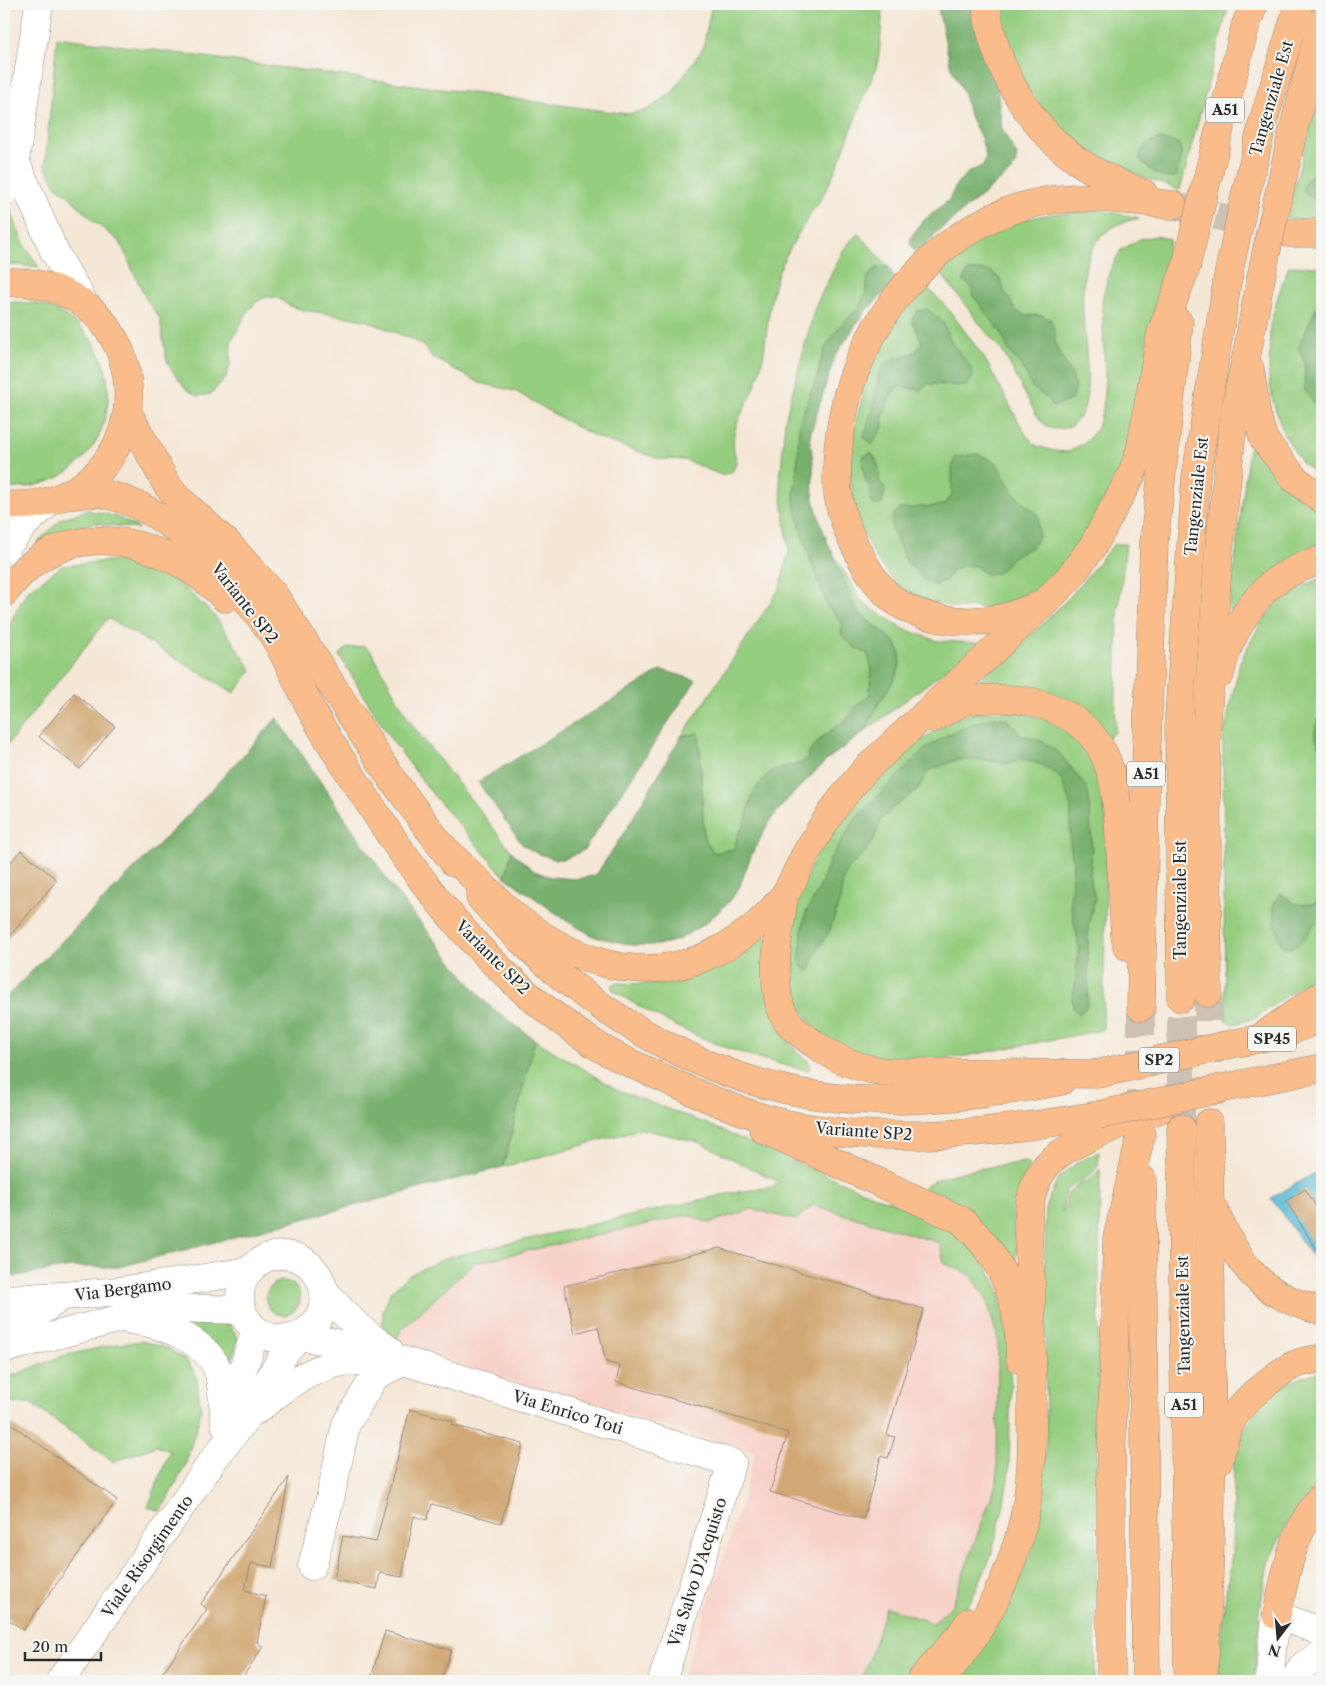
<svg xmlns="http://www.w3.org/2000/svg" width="1326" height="1685" viewBox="0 0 1326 1685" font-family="'Libre Caslon Text',serif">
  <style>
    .built { fill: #f7d1c7 }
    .green { fill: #95cd7f; stroke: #607c55 }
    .forest { fill: #78b06e; stroke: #526e4c }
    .water { fill: #58bbd6; stroke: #427380 }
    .building { fill: #d1a874 }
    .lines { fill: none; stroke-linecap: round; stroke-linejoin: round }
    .highway-tunnel { stroke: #cdc1b4; stroke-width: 28; stroke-dasharray: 28 14; stroke-linecap: butt }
    .minor-casing { stroke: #908980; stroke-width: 29 }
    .major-casing { stroke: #908980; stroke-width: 29 }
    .highway-casing { stroke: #908980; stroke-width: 29 }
    .minor { stroke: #fff; stroke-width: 28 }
    .major { stroke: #f9bc8a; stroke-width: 28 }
    .highway { stroke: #f9bc8a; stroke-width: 28 }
    .major-bridge-casing { stroke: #908980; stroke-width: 29; stroke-linecap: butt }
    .highway-bridge-casing { stroke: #908980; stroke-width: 29; stroke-linecap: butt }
    .major-bridge { stroke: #f9bc8a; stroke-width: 28 }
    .highway-bridge { stroke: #f9bc8a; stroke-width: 28 }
    .labels { text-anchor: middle; stroke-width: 4; stroke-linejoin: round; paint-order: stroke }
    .shield { fill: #f6f6f2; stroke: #686867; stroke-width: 1 }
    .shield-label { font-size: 15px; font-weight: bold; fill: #2b2b2b }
    .street-label { font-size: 16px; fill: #2b2b2b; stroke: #f6f6f2 }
  </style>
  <rect width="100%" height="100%" fill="#f6f6f2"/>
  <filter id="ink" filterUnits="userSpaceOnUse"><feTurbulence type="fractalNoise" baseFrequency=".02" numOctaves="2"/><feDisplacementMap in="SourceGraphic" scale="10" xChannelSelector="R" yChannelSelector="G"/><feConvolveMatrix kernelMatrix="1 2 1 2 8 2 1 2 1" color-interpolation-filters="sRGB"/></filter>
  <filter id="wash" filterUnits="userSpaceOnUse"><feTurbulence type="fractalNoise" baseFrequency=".0096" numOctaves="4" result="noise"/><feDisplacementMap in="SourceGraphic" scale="20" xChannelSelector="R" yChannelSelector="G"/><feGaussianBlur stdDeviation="1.12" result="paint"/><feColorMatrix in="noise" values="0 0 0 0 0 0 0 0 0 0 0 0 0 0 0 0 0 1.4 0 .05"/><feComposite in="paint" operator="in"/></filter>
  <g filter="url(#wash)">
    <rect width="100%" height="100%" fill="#f5e7d6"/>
    <path class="built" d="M 813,1205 L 940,1243 L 944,1263 L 971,1275 L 986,1298 L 998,1339 L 997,1481 L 952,1605 L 933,1623 L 886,1607 L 862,1681 L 681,1681 L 740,1508 L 755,1452 L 493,1376 L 395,1341 L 403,1328 L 474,1263 L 688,1215 L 709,1223 L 752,1209 L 796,1220 Z"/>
    <g class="green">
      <path d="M 712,4 L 884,4 C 880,26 882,50 875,71 C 870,83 864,94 860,106 C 848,137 838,169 822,197 C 819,203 815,207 811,213 C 799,232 787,252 778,273 C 765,309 769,348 756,384 C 745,412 725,430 737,462 L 732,472 L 721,475 L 685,460 L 660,459 L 599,438 L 573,425 L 515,391 L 480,383 L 432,357 L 424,346 L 414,340 L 365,320 L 304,310 L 290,306 L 278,298 L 266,297 L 256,302 L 248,311 L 231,342 L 230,364 L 226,377 L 211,394 L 198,396 L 187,390 L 171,369 L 166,358 L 160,319 L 146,299 L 120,242 L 91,219 L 66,193 L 56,186 L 45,166 L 57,37 L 627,114 L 647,110 L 672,93 L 703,48 Z"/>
      <path d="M 997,4 L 1229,4 L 1180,190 L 1119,168 L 1057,128 L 1021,79 L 999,23 Z"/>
      <path d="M 1322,82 L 1322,219 L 1306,221 L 1286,218 Z"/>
      <path d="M 7,209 L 11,211 L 24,245 L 39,267 L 14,265 L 4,266 L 4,212 Z"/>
      <path d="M 1099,210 L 1140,218 C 1030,236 1122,396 1070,426 C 1064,429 1054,430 1048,427 C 1038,421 1032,406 1026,396 C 1019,384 1014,371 1007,359 C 1002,349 993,341 986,332 C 970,311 954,290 937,269 C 953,258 969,246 985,235 C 1019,215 1061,213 1099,210 Z"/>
      <path d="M 858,233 L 889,267 L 876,268 L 868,277 L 866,291 L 860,306 L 840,326 L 821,360 L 798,457 L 795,485 L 794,501 L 805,543 L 827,605 L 842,623 L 854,647 L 868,654 L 871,666 L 870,695 L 857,705 L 851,716 L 820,739 L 811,750 L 804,762 L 792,766 L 779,767 L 752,796 L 745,823 L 738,835 L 734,849 L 714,853 L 704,838 L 699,734 L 682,736 L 780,588 L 789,551 L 780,484 L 785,420 L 815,307 L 844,249 Z"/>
      <path d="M 1156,236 L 1170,239 L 1131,442 L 1122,470 L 1085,541 L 1039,591 L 1000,605 L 985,607 L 957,608 L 925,600 L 898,586 L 877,560 L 862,531 L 855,509 L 850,475 L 855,425 L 868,375 L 897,320 L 925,285 L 949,310 L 983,356 L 1026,435 L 1037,446 L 1054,451 L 1069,452 L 1088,440 L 1097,428 L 1103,409 L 1105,375 L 1102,300 L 1110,270 L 1121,250 L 1140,239 Z"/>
      <path d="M 1289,266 L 1322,267 L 1322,479 L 1301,462 L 1284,434 L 1273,402 L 1269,378 L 1270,325 L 1278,296 Z"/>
      <path d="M 4,302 C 17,302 30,302 42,305 C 147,339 122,494 4,488 Z"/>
      <path d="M 1255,440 L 1286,487 L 1322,514 L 1322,548 L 1231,612 L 1229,609 L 1249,448 Z"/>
      <path d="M 87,510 L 114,516 L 136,526 L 138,529 L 94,523 L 65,531 L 36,544 L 61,519 Z"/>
      <path d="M 1114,544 L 1126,544 L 1118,613 L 1115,732 L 1105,740 L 974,689 L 977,681 L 1037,629 L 1068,599 Z"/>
      <path d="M 831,550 L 862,602 L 904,629 L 938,641 L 981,643 L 864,732 C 869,723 873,714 878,705 C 888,687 911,664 895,643 C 887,631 867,623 857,610 C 848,598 838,566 831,550 Z"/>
      <path d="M 117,560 L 173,577 L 214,615 L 252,670 L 234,693 L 108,618 L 4,749 L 4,639 L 5,633 L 27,591 L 62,566 Z"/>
      <path d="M 1322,578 L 1322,970 L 1257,1017 L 1235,1024 L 1225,1021 L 1223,738 L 1240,662 L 1260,624 L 1278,602 L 1300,587 Z"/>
      <path d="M 364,646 L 371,651 L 412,725 L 512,852 L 505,877 L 434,796 L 391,739 L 339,655 L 347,648 Z"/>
      <path d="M 1014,711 L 1050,720 L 1079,739 L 1098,767 L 1107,827 L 1103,1030 L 960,1057 L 899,1063 L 865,1058 L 820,1035 L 796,1002 L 788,958 L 796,901 L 822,841 L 888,760 L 955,719 L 976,712 Z"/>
      <path d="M 766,934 L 776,1022 L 795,1050 L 809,1062 L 810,1065 L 809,1069 L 807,1070 C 742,1058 666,1027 612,989 L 612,985 L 616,983 L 649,984 L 688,979 L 728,964 Z"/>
      <path d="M 535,1040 L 618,1090 L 707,1124 L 879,1198 L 921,1210 L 951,1228 L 979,1253 L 999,1289 L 1011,1357 L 1009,1472 L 1003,1509 L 991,1556 L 972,1599 L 937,1648 L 907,1681 L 862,1681 L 886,1607 L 933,1623 L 952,1605 L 997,1481 L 998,1339 L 986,1298 L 971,1275 L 944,1263 L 940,1243 L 813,1205 L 796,1220 L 752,1209 L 709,1223 L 688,1215 L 474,1263 L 403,1328 L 395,1341 L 383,1326 L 383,1311 L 391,1291 L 409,1275 L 445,1258 L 731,1193 L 772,1187 L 779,1182 L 699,1142 L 641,1129 L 503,1167 Z"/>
      <path d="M 1099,1152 C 1099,1155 1099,1161 1098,1164 C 1095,1176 1075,1183 1066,1190 L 1062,1212 L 1065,1208 L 1068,1193 L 1078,1185 L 1089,1180 L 1100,1169 L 1095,1681 L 958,1681 L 976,1658 L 1004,1614 L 1033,1548 L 1042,1505 L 1046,1435 L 1045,1252 L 1046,1205 L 1058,1178 L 1078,1162 Z"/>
      <path d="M 1024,1162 L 1029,1163 L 1026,1176 L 1015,1264 L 1012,1265 L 924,1187 C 944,1170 998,1167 1024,1162 Z"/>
      <circle cx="283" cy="1298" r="17"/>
      <path d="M 202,1322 L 230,1325 L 238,1338 L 228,1375 L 170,1324 Z"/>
      <path d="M 143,1341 L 167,1348 L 186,1360 L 194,1371 L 197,1380 L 201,1411 L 185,1466 L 161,1511 L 148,1507 L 170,1451 L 156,1446 L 114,1462 L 30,1403 L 4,1404 L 4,1379 L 62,1356 L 117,1344 Z"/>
      <path d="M 1322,1372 L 1322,1477 L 1288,1522 L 1268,1563 L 1260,1609 L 1254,1681 L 1219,1681 L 1219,1654 L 1222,1621 L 1232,1555 L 1234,1457 L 1242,1434 L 1261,1403 L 1289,1382 L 1311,1374 Z"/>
    </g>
    <g class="forest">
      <path d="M 937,4 L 972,4 L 981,46 L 997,87 L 1002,129 L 1017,156 L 1015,165 L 1010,172 L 936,233 L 923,249 L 914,251 L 910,243 L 912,235 L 923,221 L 949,200 L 957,183 L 969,172 L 984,165 L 986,156 L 981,138 L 968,112 L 964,93 L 951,68 Z"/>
      <path d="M 1160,139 L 1178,143 C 1184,154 1180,164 1177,176 C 1162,182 1151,170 1140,160 C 1139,148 1149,142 1160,139 Z"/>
      <path d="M 1322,170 L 1322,200 L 1320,200 L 1308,196 L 1303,190 C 1304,179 1312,173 1322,170 Z"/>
      <path d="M 889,267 L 895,279 L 887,291 L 866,310 L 835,356 L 810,435 C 810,445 812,453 813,462 C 814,475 811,487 814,500 C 823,538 841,573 856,608 L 864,618 L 895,642 L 900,654 L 899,669 L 893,681 L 878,705 L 864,732 L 828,759 L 787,800 L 769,822 L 751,856 L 739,888 L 730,901 L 707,922 L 678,940 L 658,945 L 633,945 L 595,937 L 567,921 L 505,877 L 512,852 L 534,871 L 551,877 L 577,879 L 596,875 L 627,828 L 681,736 L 699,733 L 704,838 L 714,853 L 734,849 L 738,835 L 745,823 L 752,796 L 760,783 L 768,774 L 779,767 L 792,766 L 804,762 L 811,750 L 820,739 L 850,716 L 857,705 L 870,695 L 871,666 L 868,654 L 854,647 L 841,634 L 842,623 L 827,605 L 805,543 L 797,515 L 794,501 L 795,485 L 798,457 L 799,428 L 802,414 L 818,375 L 825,348 L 840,326 L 860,306 L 866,291 L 868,277 L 876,268 Z"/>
      <path d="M 980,270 L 991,271 L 1000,279 L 1004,290 L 1016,311 L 1027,316 L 1040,315 L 1051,320 L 1055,333 L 1055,345 L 1072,375 L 1075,388 L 1073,399 L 1053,407 L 1049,400 L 1032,387 L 1023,368 L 1009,351 L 1000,331 L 974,297 L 971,287 L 963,280 L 968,271 Z"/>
      <path d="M 1322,283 L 1322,430 L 1319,410 L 1304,389 L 1305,364 L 1298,348 L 1319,302 Z"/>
      <path d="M 927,309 L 943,322 L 951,342 L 971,367 L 973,377 L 967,386 L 928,384 L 919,390 L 897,386 L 891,396 L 883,417 L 883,427 L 872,445 L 864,437 C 866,425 872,415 874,403 C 877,390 876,373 886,363 C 895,355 906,357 915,352 C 918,350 921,345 922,342 L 912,320 L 917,311 Z"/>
      <path d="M 871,453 C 878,461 881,470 879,481 L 885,489 L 882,504 L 874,505 L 869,499 L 871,490 L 865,480 L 862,461 L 863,456 Z"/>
      <path d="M 978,454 L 997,463 L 1013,493 L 1038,514 L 1039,537 L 1033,546 L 1013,557 L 998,573 L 986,574 L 975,566 L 963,565 L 953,571 L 946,580 L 935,585 L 924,580 L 906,562 L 892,529 L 892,517 L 899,509 L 945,505 L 952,495 L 952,468 L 955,457 Z"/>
      <path d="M 662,670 L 696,680 L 584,850 L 565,859 L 553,859 L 532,851 L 522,844 L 478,782 Z"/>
      <path d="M 996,717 L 1007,719 L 1021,735 L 1042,741 L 1060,754 L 1086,787 L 1089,797 L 1092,848 L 1090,879 L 1095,898 L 1088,927 L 1088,998 L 1086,1008 L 1079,1014 L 1073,1008 L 1072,997 L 1075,987 L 1079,948 L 1070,901 L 1073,864 L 1070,843 L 1071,807 L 1062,781 L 1057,774 L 1040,764 L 1032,762 L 1022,761 L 1004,764 L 986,760 L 956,760 L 928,771 L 918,789 L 887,813 L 881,820 L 874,839 L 862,856 L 847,870 L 843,879 L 840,900 L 830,930 L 815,954 L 809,972 L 802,967 L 800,959 L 802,931 L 806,912 L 820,887 L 830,859 L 857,817 L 926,748 L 947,735 L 974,723 Z"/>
      <path d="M 1322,717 L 1322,750 C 1314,737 1313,734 1318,719 Z"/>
      <path d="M 277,718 L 397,894 L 487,1004 L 535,1040 L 503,1167 L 119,1267 L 70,1267 L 4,1278 L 4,999 L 192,811 Z"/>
      <path d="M 1322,892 L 1322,917 C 1307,929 1306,948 1284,948 C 1278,941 1272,913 1274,904 C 1275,900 1278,896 1281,893 L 1295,904 L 1315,904 Z"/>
    </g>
    <path class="water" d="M 1322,1169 L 1322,1269 L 1321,1269 L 1271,1198 Z"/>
    <g id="blocks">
      <g class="building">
        <path d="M 74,693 L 115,726 L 80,769 L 39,737 Z"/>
        <path d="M 21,850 L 57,880 L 4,943 L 4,870 Z"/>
        <path d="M 1305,1189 L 1322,1215 L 1322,1258 L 1286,1201 Z"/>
        <path d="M 719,1248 L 924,1309 L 887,1435 L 895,1437 L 888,1458 L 881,1456 L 863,1519 L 770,1492 L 788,1433 L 616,1382 L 620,1366 L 606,1362 L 598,1327 L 575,1333 L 564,1286 Z"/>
        <path d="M 410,1409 L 453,1421 L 452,1425 L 523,1444 L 501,1523 L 432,1504 L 427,1520 L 414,1516 L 402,1577 L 380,1573 L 377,1589 L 334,1580 L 343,1536 L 376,1542 Z"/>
        <path d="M 4,1419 L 117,1500 L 23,1630 L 4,1616 Z"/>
        <path d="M 289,1477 L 272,1567 L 251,1563 L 245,1590 L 266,1596 L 257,1642 L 263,1647 L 240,1681 L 157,1681 L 207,1609 L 201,1604 L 208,1594 Z"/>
        <path d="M 385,1631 L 451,1650 L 441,1681 L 370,1681 Z"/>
      </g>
    </g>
  </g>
  <g filter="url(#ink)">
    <use href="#blocks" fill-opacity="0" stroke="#908980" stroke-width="1"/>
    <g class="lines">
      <g class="highway-tunnel">
        <path d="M 1175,206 L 1288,233"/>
        <path d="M 1208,993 L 1209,1123"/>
        <path d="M 1141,1007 L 1141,1128"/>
        <path d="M 1181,1128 L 1181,998"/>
      </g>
      <defs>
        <g id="minor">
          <path d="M 15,160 L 54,251 L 85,305"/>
          <path d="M 4,193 L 15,160 L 39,4"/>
          <path d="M 4,549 L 25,524 L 50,501"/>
          <circle cx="282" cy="1297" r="42"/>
          <path d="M 325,1291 C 343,1315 364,1333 389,1350"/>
          <path d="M 4,1299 L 63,1296"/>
          <path d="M 131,1320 C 161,1323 210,1341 219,1374 C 223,1390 223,1407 225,1424"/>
          <path d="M 4,1326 L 28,1320 L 63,1296 L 119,1291 L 249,1271"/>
          <path d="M 4,1349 L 117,1319 L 171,1308 L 242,1310"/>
          <path d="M 257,1410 C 279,1392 303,1373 331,1365 C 345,1360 363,1361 378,1361"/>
          <path d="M 227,1417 L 256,1330"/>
          <path d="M 312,1566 L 330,1499 L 346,1424 L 375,1376 L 404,1361"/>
          <path d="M 60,1681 L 216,1456 L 245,1420 L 287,1349 L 300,1336 L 360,1348 L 404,1361 L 732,1463 L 662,1681"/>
          <path d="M 1270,1681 L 1272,1648 L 1277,1615 L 1322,1632"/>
          <path d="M 1294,1681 L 1304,1665 L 1322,1654"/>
        </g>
        <g id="major">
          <path d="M 4,283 C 22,280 42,284 60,291 C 149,327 152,457 63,496 C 44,505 24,506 4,505"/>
          <path d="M 128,413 L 167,485 L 181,501 L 228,544 L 274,595 L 392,779 L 454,863"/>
          <path d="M 65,496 C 77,495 92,492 104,494 C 164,506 218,562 253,608 C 260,617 267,625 273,635 C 288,659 299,686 312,711 C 330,744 351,775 371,806 C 411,869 457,930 512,980 C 537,1004 567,1026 596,1045 C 616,1058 639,1067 661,1077 C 704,1098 750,1117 797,1126 C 897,1145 999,1132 1099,1115"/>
          <path d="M 4,593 C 15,579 27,566 42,557 C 103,520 179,551 225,598"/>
          <path d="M 480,897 C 577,1009 718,1096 869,1100 C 934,1102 998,1093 1061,1081"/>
          <path d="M 1222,1046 C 1255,1039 1293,1034 1322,1016"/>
          <path d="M 1223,1088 L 1322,1068"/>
          <path d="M 763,1129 L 961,1220 C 1004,1259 1020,1301 1020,1359"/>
          <path d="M 1277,1615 C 1285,1574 1294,1528 1322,1496"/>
          <path d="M 920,1681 L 961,1634 L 969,1622"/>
        </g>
        <g id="highway">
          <path d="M 986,4 C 993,64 1026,123 1075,159 C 1096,174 1120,184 1143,193"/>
          <path d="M 1204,192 L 1245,27 L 1254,4"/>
          <path d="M 1244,201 L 1263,122 L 1299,4"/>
          <path d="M 1276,207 L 1292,135 L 1322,21"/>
          <path d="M 1288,233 L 1322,233"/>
          <path d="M 1250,369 L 1257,417 L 1264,440 L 1295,479 L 1322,499"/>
          <path d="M 1035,607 C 1024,611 1013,616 1001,618 C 966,625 916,621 888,595 C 875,583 865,566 857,550 C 845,527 836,500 837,474 C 837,442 844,399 856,369 C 887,292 949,225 1031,204 C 1078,192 1126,200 1173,205"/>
          <path d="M 1220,674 C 1226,644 1243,613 1265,590 C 1279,575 1302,566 1322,560"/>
          <path d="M 933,718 C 943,713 953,706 964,702 C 981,697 1015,698 1032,702 C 1111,721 1117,777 1120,847 C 1122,876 1123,905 1125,935 L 1127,946"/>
          <path d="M 439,843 C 455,859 471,875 488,891 C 496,898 504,907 512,914 C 567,958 634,985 702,958 C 734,945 762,924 783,897 C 793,883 799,865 808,850 C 824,821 843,795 865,770 L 1043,604 L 1069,578 L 1093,546 L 1132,474 L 1140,451 L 1161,333 L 1186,267"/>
          <path d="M 784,896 C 780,931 767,984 785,1017 C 792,1029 805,1038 816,1045 C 837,1060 861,1069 887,1072 L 1097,1074"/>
          <path d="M 1208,993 L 1206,734 L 1219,550 L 1234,414 L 1247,353 L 1260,282"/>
          <path d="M 1181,998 L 1179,716 L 1196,477 L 1228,276"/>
          <path d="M 1141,1007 L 1145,797 L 1154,542 L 1179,323"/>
          <path d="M 1260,1038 L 1322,995"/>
          <path d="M 1181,1128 L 1188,1670"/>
          <path d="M 1142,1179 L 1146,1681"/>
          <path d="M 1214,1210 C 1239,1265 1260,1296 1322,1311"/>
          <path d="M 1219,1460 C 1223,1444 1227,1426 1236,1413 C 1247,1397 1281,1369 1299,1363 C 1306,1360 1315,1360 1322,1358"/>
          <path d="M 940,1681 C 981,1634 1010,1580 1024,1518 C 1032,1482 1032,1445 1032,1409 C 1032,1368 1032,1328 1031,1288 C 1030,1249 1019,1199 1046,1166 C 1067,1141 1129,1122 1160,1109"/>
          <path d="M 1111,1681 L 1111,1475 L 1117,1239 L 1141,1135"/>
          <path d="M 1203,1681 C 1217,1495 1210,1309 1209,1123"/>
        </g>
      </defs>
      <use href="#minor" class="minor-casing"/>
      <use href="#major" class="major-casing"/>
      <use href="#highway" class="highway-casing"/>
      <use href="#minor" class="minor"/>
      <use href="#major" class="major"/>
      <use href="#highway" class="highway"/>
      <defs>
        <g id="major-bridge">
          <path d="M 1097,1074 L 1222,1046"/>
          <path d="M 1099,1115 L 1223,1088"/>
        </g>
        <g id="highway-bridge">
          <path d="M 1186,267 L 1204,192"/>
          <path d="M 1228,276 L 1244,201"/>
          <path d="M 1260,282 L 1276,207"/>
        </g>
      </defs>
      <use href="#major-bridge" class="major-bridge-casing"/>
      <use href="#highway-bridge" class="highway-bridge-casing"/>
      <use href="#major-bridge" class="major-bridge"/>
      <use href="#highway-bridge" class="highway-bridge"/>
    </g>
  </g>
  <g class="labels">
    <g class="shield">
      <rect x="1206" y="97.5" width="38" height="25" rx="4"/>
      <rect x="1127" y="761.5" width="38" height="25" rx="4"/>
      <rect x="1248" y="1026.5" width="48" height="25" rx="4"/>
      <rect x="1139" y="1047.5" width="40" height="25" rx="4"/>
      <rect x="1165" y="1392.5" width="38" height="25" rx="4"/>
    </g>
    <g class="shield-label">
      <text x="1225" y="115">A51</text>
      <text x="1146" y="779">A51</text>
      <text x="1272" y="1044">SP45</text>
      <text x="1159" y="1065">SP2</text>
      <text x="1184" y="1410">A51</text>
    </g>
    <g class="street-label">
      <text transform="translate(1271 98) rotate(-74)" y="6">Tangenziale Est</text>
      <text transform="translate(1196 496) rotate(-84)" y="6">Tangenziale Est</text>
      <text transform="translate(245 603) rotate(52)" y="6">Variante SP2</text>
      <text transform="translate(1180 900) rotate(-90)" y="6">Tangenziale Est</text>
      <text transform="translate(493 957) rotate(45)" y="6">Variante SP2</text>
      <text transform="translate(864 1131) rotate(4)" y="6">Variante SP2</text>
      <text transform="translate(123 1289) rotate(-7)" y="6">Via Bergamo</text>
      <text transform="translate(1183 1315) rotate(-91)" y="6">Tangenziale Est</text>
      <text transform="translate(568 1412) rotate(17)" y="6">Via Enrico Toti</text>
      <text transform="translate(147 1556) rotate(-55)" y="6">Viale Risorgimento</text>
      <text transform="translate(697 1572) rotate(-72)" y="6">Via Salvo D'Acquisto</text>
    </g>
  </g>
  <rect width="1326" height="1685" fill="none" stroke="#f6f6f2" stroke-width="20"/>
  <g transform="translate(1278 1638) rotate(196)" stroke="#f6f6f2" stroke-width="4" paint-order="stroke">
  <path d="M0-4L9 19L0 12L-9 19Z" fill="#2b2b2b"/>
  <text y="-8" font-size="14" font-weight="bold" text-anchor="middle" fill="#2b2b2b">N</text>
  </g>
  <path d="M25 1652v8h76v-8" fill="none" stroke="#2b2b2b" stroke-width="2.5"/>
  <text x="32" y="1652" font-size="15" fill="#2b2b2b" stroke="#f6f6f2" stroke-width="4" paint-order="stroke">20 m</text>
</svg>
